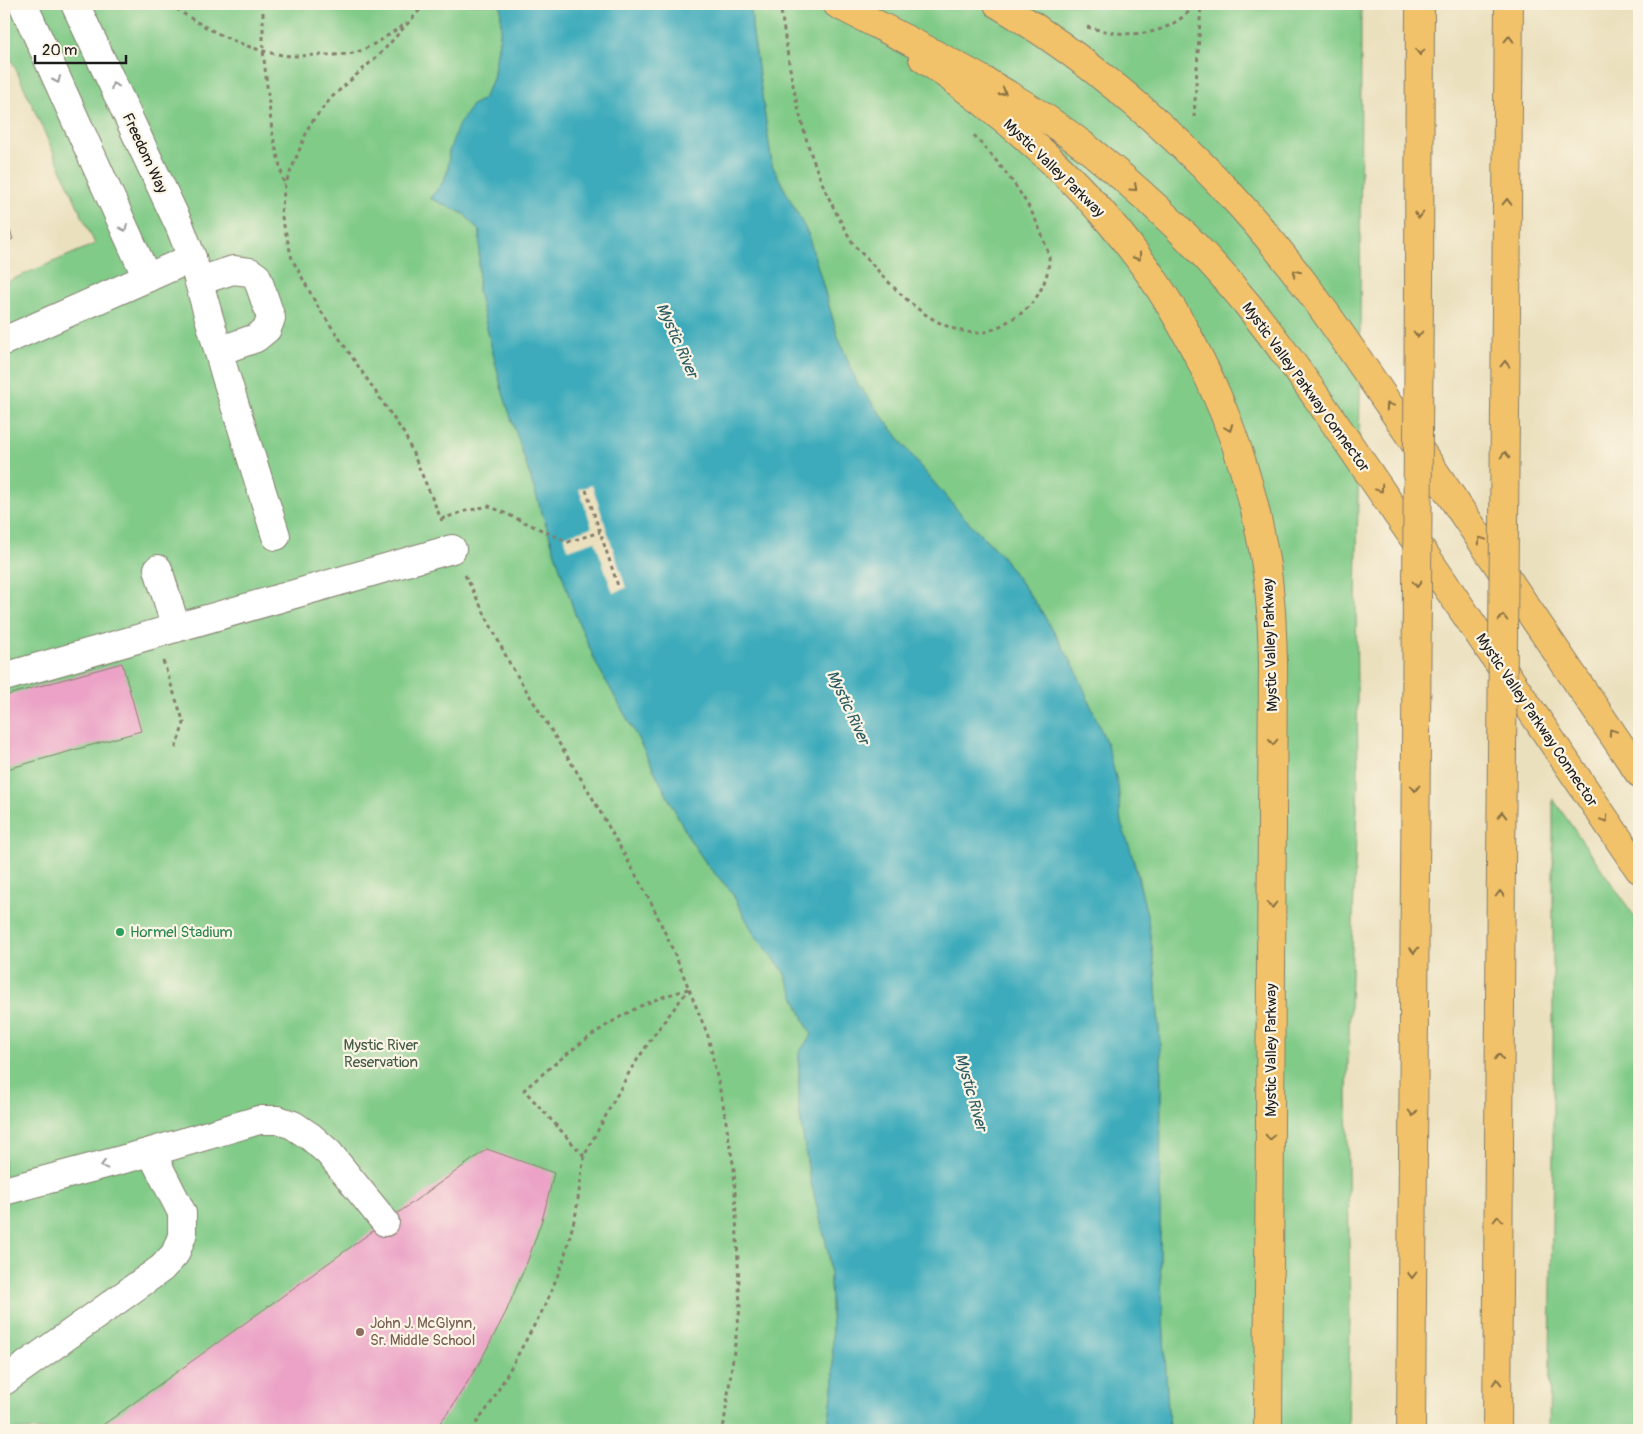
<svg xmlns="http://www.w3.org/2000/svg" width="1643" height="1434" viewBox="0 0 1643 1434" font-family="Pangolin,sans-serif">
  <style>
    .green { fill: #81cb88; stroke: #4e7452 }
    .water { fill: #3dabbb; stroke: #2c646c }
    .pier { fill: #ebe0be }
    .building { fill: #eba2c6 }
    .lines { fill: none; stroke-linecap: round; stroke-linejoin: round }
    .minor-casing { stroke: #847e6d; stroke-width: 30 }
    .major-casing { stroke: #847e6d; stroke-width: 30 }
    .highway-casing { stroke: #847e6d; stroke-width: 30 }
    .path { stroke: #847e6d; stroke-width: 3; stroke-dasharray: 4 4; stroke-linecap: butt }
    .minor { stroke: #fff; stroke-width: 28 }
    .major { stroke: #f2c26a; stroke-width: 28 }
    .highway { stroke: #f2c26a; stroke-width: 28 }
    .highway-bridge-casing { stroke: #847e6d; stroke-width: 30; stroke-linecap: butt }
    .highway-bridge { stroke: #f2c26a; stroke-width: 28 }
    .oneway { stroke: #876f43 }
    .oneway2 { stroke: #999 }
    .leisure-dot { fill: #2e9e5b; stroke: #fcf5e5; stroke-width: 2 }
    .education-dot { fill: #8d6e63; stroke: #fcf5e5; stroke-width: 2 }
    .labels { text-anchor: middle; stroke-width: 4.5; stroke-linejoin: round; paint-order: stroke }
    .street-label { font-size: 15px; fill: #1c1c1c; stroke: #fcf5e5 }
    .leisure-label { font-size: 15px; fill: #27864d; stroke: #fcf5e5; text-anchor: start }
    .park-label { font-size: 15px; fill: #3f5942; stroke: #fcf5e5 }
    .education-label { font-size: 15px; fill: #785e54; stroke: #fcf5e5; text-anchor: start }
    .water-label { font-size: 16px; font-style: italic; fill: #2b5c64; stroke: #fcf5e5 }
  </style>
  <rect width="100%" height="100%" fill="#fcf5e5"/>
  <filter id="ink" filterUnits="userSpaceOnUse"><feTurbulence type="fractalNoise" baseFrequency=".02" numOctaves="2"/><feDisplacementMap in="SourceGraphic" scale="10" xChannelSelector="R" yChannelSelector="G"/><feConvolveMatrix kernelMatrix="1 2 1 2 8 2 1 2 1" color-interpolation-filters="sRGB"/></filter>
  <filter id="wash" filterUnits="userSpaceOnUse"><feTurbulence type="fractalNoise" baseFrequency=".0096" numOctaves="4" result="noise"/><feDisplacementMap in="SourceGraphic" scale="20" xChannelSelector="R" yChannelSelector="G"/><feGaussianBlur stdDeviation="1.12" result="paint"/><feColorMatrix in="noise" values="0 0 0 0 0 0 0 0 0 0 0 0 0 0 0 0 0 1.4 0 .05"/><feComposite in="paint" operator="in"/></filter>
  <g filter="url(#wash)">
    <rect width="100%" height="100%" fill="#ebe0be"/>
    <g class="green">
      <path d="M 4,4 L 501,4 L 501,27 L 493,79 L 483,99 L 472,105 L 449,151 L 448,170 L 444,181 L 430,198 L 464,214 L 480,232 L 478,291 L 502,390 L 575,614 L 597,665 L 633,729 L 689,838 L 708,866 L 731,891 L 754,934 L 783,970 L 806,1024 L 812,1035 L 799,1052 L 799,1109 L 809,1174 L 829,1255 L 834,1380 L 829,1418 L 830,1430 L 4,1430 L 4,283 L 95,244 L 4,43 Z"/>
      <path d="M 751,4 L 1361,4 L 1360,397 L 1356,601 L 1358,779 L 1347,1092 L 1350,1317 L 1348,1430 L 1169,1430 L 1160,1261 L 1161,1059 L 1155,972 L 1152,946 L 1138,875 L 1121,823 L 1118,785 L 1075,668 L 1040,609 L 1001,555 L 961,514 L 919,465 L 857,383 L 838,337 L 808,234 L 772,165 L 752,26 Z"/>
      <path d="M 1553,799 L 1639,923 L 1639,1430 L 1549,1430 L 1553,1154 Z"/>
    </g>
    <path class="water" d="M 501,4 L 751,4 L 752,26 L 772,165 L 808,234 L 838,337 L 857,383 L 919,465 L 961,514 L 1001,555 L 1040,609 L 1075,668 L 1107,744 L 1118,785 L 1121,823 L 1131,851 L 1148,918 L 1155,972 L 1161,1059 L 1160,1261 L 1169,1430 L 830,1430 L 829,1418 L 834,1380 L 829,1255 L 809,1174 L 799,1109 L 799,1052 L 812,1035 L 806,1024 L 783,970 L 754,934 L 731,891 L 708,866 L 689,838 L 633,729 L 597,665 L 575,614 L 502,390 L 478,291 L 480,232 L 464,214 L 430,198 L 444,181 L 448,170 L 449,151 L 458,126 L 472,105 L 483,99 L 493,79 L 501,27 Z"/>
    <path class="pier" d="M 592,485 L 626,588 L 613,593 L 595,541 L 568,550 L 564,536 L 592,527 L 579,489 Z"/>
    <g id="blocks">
      <g class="building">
        <path d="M 4,215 L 13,239 L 4,243 Z"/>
        <path d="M 122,663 L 141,731 L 4,770 L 4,696 Z"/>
        <path d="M 487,1149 L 554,1173 L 543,1217 L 528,1260 L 506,1312 L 480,1362 L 450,1410 L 434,1430 L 96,1430 Z"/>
      </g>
    </g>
  </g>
  <g filter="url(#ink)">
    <use href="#blocks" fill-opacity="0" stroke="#847e6d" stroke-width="1"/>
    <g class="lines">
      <defs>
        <g id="minor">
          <path d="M 23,4 L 147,278"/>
          <path d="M 75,4 L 180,227 L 192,258 L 225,374 L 276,536"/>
          <path d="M 199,281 L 233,270 L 250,272 L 257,277 L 271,318 L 267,329 L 256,338 L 219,351"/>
          <path d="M 4,341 L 192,258"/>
          <path d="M 158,569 L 176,628"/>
          <path d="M 4,677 L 452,549"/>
          <path d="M 4,1191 L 151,1152 L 259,1120 L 278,1120 L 293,1125 L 311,1137 L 329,1153 L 385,1222"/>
          <path d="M 4,1381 L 162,1268 L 175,1254 L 182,1236 L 182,1213 L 151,1152"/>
        </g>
        <path id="major" d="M 923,58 C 991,105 1057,159 1110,222 C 1189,315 1244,435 1264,554 C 1271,591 1272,627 1273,663 L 1268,1430"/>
        <g id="highway">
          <path d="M 837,4 C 922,48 1011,89 1087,148 C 1145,194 1200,246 1247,304 C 1305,376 1355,454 1408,530 C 1485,643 1562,756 1639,869"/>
          <path d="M 998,4 C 1080,53 1164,123 1229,193 C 1305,274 1365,371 1428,462 C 1499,565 1569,669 1639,773"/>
          <path d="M 1419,285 L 1420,4"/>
          <path d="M 1505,413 L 1509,4"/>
          <path d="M 1411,1430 L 1416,739"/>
          <path d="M 1497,1430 L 1501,864"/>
        </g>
      </defs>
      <use href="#minor" class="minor-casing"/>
      <use href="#major" class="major-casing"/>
      <use href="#highway" class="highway-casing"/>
      <g class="path">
        <path d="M 170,4 C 202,28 250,53 292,56 C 302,56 312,55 322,55 C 333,55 350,55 360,51 C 376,44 392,33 406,23"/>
        <path d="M 263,4 L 263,50 L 272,131 L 284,184"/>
        <path d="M 425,4 L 383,51 L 332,97 L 310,124 L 285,185 L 281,213 L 292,259 L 318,307 L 405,435 L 442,521"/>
        <path d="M 780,4 C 786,43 791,84 802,123 C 812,164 830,204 851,240 C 856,249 865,256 871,263 C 898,293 932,330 975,333 C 990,334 1007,322 1020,314 C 1037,303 1050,277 1049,256 C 1048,251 1045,244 1043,238 C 1029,198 1000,164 972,133"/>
        <path d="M 1087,27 C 1129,38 1166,39 1196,4"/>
        <path d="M 1194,117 L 1201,4"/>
        <path d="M 586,490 L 618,586"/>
        <path d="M 441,519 L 466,511 L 489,506 L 568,542 L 600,532"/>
        <path d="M 465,575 L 510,664 L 588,790 L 651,902 L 676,957 L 708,1036 L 723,1104 L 734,1169 L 740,1308 L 723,1430"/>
        <path d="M 163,661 L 184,723 L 175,750"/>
        <path d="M 584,1156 L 524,1090 C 562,1057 608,1018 655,1000 C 666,995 677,993 688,989"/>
        <path d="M 471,1430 L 490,1405 L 546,1304 L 563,1262 L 576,1213 L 584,1156 L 631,1069 L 656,1032 L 689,989"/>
      </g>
      <use href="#minor" class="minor"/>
      <use href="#major" class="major"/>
      <use href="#highway" class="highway"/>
      <defs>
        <g id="highway-bridge">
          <path d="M 1416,739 L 1419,285"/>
          <path d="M 1501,864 L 1505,413"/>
        </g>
      </defs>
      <use href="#highway-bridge" class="highway-bridge-casing"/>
      <use href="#highway-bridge" class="highway-bridge"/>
    </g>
    <defs><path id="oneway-chevron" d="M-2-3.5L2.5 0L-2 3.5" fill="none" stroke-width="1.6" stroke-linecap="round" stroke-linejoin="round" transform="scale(1.25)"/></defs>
    <g class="oneway">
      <use href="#oneway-chevron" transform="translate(1509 39) rotate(-89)"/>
      <use href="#oneway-chevron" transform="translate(1420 52) rotate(90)"/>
      <use href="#oneway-chevron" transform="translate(1003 92) rotate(30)"/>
      <use href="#oneway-chevron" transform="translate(1134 188) rotate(42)"/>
      <use href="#oneway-chevron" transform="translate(1507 202) rotate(-89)"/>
      <use href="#oneway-chevron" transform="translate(1419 215) rotate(90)"/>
      <use href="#oneway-chevron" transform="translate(1138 257) rotate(54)"/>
      <use href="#oneway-chevron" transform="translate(1296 273) rotate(-128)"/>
      <use href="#oneway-chevron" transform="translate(1418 334) rotate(90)"/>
      <use href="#oneway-chevron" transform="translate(1505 364) rotate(-89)"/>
      <use href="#oneway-chevron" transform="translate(1389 406) rotate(-124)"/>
      <use href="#oneway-chevron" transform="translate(1229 428) rotate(69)"/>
      <use href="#oneway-chevron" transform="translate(1505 455) rotate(-90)"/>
      <use href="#oneway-chevron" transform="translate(1380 489) rotate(56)"/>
      <use href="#oneway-chevron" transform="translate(1481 540) rotate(-124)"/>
      <use href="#oneway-chevron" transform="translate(1417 584) rotate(90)"/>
      <use href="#oneway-chevron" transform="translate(1503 618) rotate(-90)"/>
      <use href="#oneway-chevron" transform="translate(1612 732) rotate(-124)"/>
      <use href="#oneway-chevron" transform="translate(1273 742) rotate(90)"/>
      <use href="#oneway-chevron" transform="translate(1415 788) rotate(90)"/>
      <use href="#oneway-chevron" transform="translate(1502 815) rotate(-89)"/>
      <use href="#oneway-chevron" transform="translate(1605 819) rotate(56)"/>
      <use href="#oneway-chevron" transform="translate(1500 894) rotate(-90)"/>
      <use href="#oneway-chevron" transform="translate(1272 905) rotate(90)"/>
      <use href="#oneway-chevron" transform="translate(1414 950) rotate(90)"/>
      <use href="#oneway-chevron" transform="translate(1499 1057) rotate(-90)"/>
      <use href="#oneway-chevron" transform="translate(1413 1113) rotate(90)"/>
      <use href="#oneway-chevron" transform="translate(1270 1137) rotate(90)"/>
      <use href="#oneway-chevron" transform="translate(1498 1219) rotate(-90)"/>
      <use href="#oneway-chevron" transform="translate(1412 1275) rotate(90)"/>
      <use href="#oneway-chevron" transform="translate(1497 1382) rotate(-90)"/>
    </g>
    <g class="oneway2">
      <use href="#oneway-chevron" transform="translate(57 80) rotate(66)"/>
      <use href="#oneway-chevron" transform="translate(114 86) rotate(-115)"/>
      <use href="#oneway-chevron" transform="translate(124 228) rotate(66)"/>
      <use href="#oneway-chevron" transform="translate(104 1165) rotate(165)"/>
    </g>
  </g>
  <circle class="leisure-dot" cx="120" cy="932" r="5"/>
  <circle class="education-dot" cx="360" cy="1332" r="5"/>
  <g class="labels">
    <g class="street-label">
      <text transform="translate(145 153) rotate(65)" y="5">Freedom Way</text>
      <text transform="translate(1054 168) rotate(44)" y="5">Mystic Valley Parkway</text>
      <text transform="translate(1306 387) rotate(54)" y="5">Mystic Valley Parkway Connector</text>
      <text transform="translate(1270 645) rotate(-92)" y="5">Mystic Valley Parkway</text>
      <text transform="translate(1537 720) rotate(56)" y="5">Mystic Valley Parkway Connector</text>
      <text transform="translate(1271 1050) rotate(-90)" y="5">Mystic Valley Parkway</text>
    </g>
    <g class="leisure-label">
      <text x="130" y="937">Hormel Stadium</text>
    </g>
    <g class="park-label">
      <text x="381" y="1050">Mystic River<tspan x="381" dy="17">Reservation</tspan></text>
    </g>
    <g class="education-label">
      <text x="370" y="1328">John J. McGlynn,<tspan x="370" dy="17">Sr. Middle School</tspan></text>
    </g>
    <g class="water-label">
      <text transform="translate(678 340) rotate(66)" y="6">Mystic River</text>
      <text transform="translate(849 707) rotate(65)" y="6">Mystic River</text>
      <text transform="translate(972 1092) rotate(74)" y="6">Mystic River</text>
    </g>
  </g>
  <rect width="1643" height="1434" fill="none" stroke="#fcf5e5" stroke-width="20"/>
  <path d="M35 55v8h91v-8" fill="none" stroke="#1c1c1c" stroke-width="2.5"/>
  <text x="42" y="55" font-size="15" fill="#1c1c1c" stroke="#fcf5e5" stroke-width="4" paint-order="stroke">20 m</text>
</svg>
